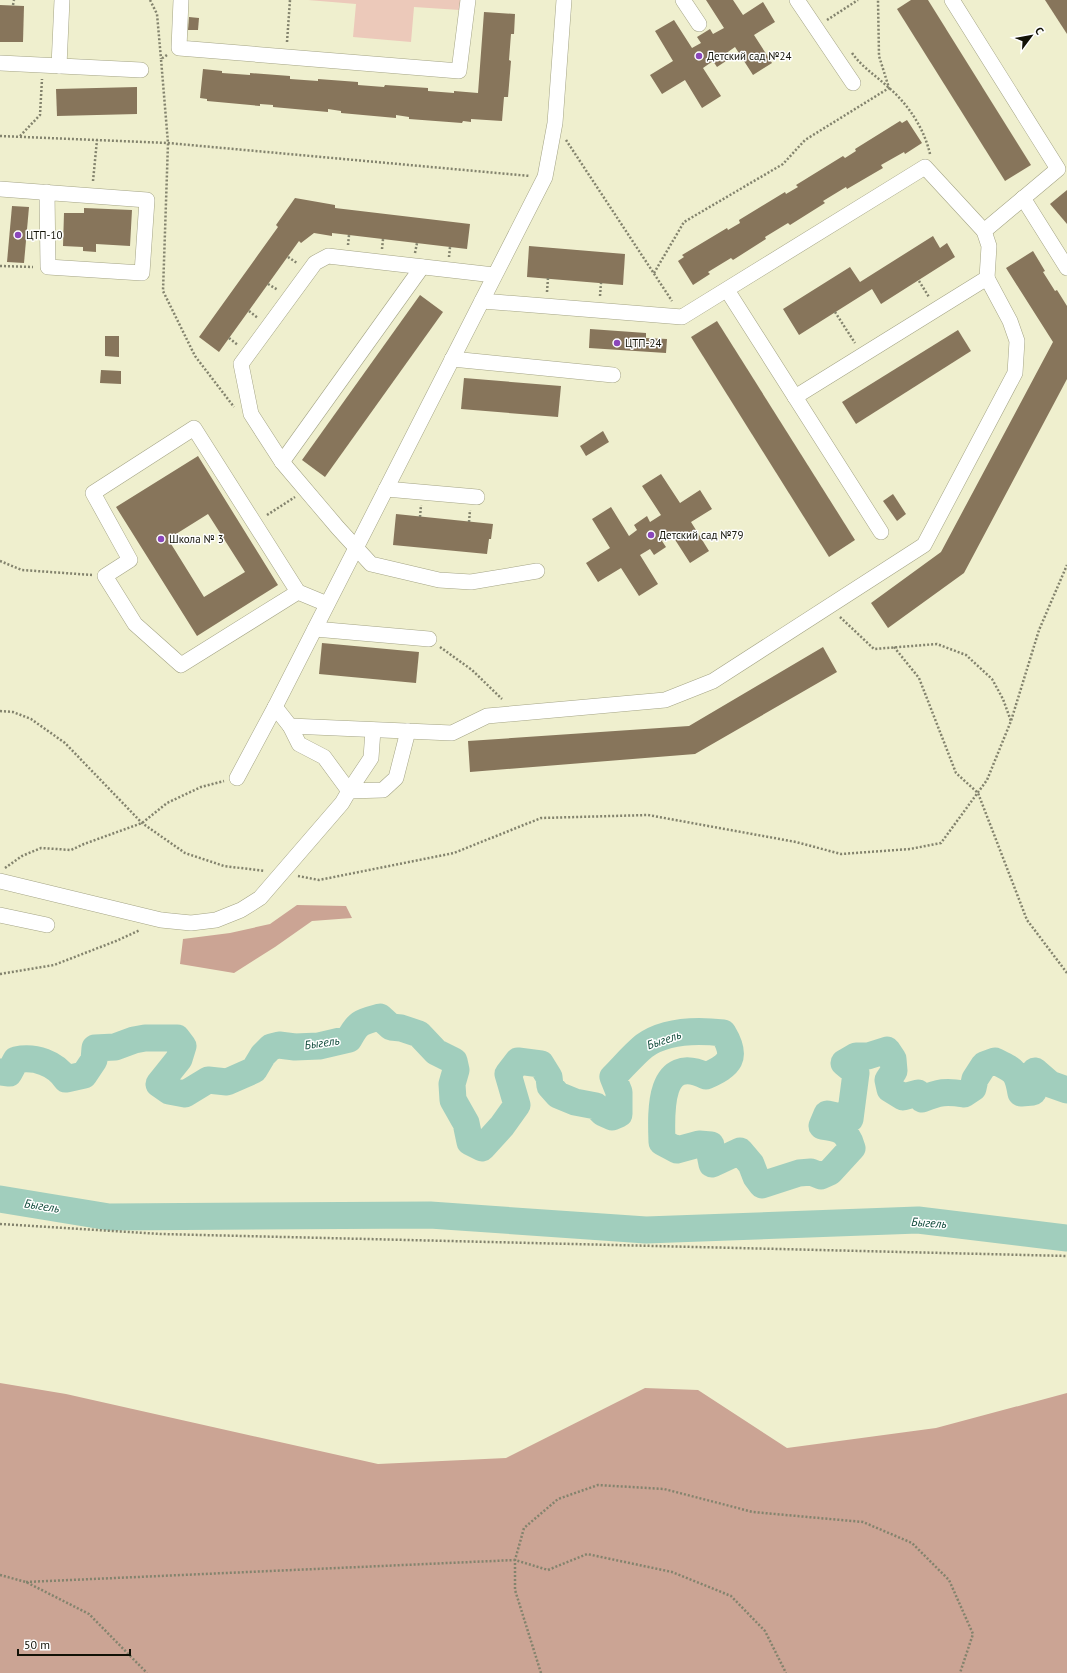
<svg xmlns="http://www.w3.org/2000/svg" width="1067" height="1673" viewBox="0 0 1067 1673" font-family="'PT Sans',sans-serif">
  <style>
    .green { fill: #ecc9ba }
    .forest { fill: #cba494 }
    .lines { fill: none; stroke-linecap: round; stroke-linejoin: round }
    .river { stroke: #a1cebd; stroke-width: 27 }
    .building { fill: #87755b; fill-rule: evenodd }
    .minor-casing { stroke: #a4a485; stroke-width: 16 }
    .path { stroke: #83836d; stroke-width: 2.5; stroke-dasharray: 2 2; stroke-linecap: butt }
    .minor { stroke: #fff; stroke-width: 15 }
    .poi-dot { fill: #8b47bb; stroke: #fff; stroke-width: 1.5 }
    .labels { text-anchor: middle; stroke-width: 3; stroke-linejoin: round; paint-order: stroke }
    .poi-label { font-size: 11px; fill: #121207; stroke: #fff; text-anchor: start }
    .water-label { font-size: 12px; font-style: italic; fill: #104b3b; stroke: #fff }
  </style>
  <rect width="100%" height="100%" fill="#efefce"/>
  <path class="green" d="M 308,0 L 461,0 L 460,10 L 414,7 L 411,42 L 353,37 L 356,4 Z"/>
  <g class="forest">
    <path d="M 297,905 L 346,906 L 352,918 L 312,921 L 275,947 L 234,973 L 180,964 L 183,939 L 230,933 L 270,924 Z"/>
    <path d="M 0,1383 L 66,1394 L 378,1464 L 506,1458 L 645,1388 L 698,1390 L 787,1448 L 936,1428 L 1067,1393 L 1067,1673 L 0,1673 Z"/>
  </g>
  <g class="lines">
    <g class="river">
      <path d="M 0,1072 L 9,1073 L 16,1060 C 35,1056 55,1063 66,1079 L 84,1075 L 94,1060 L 95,1048 L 115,1047 L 134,1040 L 145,1038 L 177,1038 L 183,1046 L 179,1059 L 159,1084 L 169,1091 L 185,1094 L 208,1080 L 227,1082 L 254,1070 L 263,1055 L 271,1047 L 279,1045 L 295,1047 L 319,1046 L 349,1039 C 358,1022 361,1022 380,1017 L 391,1027 L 401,1028 L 419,1034 L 436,1052 L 454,1061 L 456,1070 L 452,1084 L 453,1100 L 466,1123 L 470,1142 L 482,1148 L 502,1126 L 517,1105 L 508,1074 L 518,1061 L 541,1064 L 549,1077 L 550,1086 L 558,1095 L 575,1102 L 596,1106 L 603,1113 L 612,1117 L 619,1114 L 619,1092 L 613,1077 C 623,1067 633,1055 644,1046 C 666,1030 697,1030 723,1033 C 738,1058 730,1065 706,1076 C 658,1053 661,1113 662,1142 L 677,1150 L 699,1144 L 711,1145 L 710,1154 L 712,1164 L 740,1151 L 751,1164 L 756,1177 L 762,1185 L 799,1173 L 811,1172 L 821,1176 L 830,1172 L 852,1148 C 847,1130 839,1128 822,1126 L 827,1114 L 850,1119 L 856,1073 L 844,1063 L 856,1056 L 868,1056 L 887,1050 L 893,1059 L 894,1071 L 888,1080 L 890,1089 L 903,1097 L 918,1093 L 922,1099 C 939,1092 946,1091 964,1094 L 973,1088 L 975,1079 L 984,1065 L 995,1061 C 1015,1071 1017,1071 1021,1093 L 1033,1092 L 1035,1071 L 1050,1084 L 1067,1090"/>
      <path d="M 0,1199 L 109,1217 L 430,1215 L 646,1230 L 918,1220 L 1067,1238"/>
    </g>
  </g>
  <g class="building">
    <path d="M 706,0 L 733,0 L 743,15 L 763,2 L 775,22 L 754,35 L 772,63 L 753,75 L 735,47 L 725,54 L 729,59 L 717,67 L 713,61 L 703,68 L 721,96 L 702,108 L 685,80 L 662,94 L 650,75 L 673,61 L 655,31 L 674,20 L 692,48 L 701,43 L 697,37 L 710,29 L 713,34 L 724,28 Z"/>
    <path d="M 911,0 L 928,0 L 1031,165 L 1005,181 L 897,9 Z"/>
    <path d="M 1045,0 L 1067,0 L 1067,34 Z"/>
    <path d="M 0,5 L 24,6 L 23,42 L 0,42 Z"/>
    <path d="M 484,12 L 515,14 L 514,34 L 511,34 L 509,60 L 511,61 L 508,97 L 504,97 L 502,121 L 471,119 L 471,122 L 463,121 L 462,123 L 409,119 L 409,117 L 396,115 L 396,118 L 341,113 L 341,111 L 328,109 L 328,112 L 273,107 L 273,105 L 260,104 L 260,106 L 207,101 L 207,99 L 200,98 L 203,69 L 222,71 L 222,73 L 250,75 L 250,73 L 290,76 L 290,79 L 318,81 L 318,79 L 358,82 L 358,85 L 384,87 L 385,85 L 428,88 L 428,91 L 454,93 L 454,91 L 478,93 Z"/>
    <path d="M 189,17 L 199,18 L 198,30 L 188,30 Z"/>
    <path d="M 137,87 L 137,114 L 57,116 L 56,89 Z"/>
    <path d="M 907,120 L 922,143 L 905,154 L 904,152 L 881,165 L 883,168 L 847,189 L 846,187 L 823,201 L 825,203 L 790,225 L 788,223 L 765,237 L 766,239 L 733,260 L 731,258 L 708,272 L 710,274 L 693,285 L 678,261 L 684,257 L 682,255 L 727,228 L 728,230 L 740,223 L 739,220 L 785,192 L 786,194 L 798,187 L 796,185 L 843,156 L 845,158 L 856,151 L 855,149 L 900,121 L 902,123 Z"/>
    <path d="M 1067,190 L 1067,224 L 1050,204 Z"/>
    <path d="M 295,198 L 335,205 L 335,208 L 470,224 L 467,249 L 332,233 L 332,236 L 314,233 L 301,243 L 299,241 L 219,352 L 199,337 L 278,227 L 276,225 Z"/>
    <path d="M 12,206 L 29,207 L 24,263 L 7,262 Z"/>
    <path d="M 84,208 L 132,210 L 130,246 L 96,244 L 96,252 L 83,251 L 83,247 L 63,246 L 64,213 L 84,213 Z"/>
    <path d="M 933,236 L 940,248 L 947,243 L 955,257 L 881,304 L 872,289 L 799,335 L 783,309 L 850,267 L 860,282 Z"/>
    <path d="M 529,246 L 625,254 L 623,285 L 527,277 Z"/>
    <path d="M 1033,251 L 1045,271 L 1043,272 L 1055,291 L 1057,290 L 1067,306 L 1067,379 L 964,573 L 888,628 L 871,603 L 941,552 L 1053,342 L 1006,268 Z"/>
    <path d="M 420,295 L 443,312 L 325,477 L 302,460 Z"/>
    <path d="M 717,321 L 855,540 L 829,557 L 691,337 Z"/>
    <path d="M 590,329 L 646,333 L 646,338 L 667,339 L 666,353 L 589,348 Z"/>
    <path d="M 958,330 L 971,351 L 856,424 L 842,402 Z"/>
    <path d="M 105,336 L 119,336 L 119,357 L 105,356 Z"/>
    <path d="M 101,370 L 121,371 L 121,384 L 100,383 Z"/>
    <path d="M 464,378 L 561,386 L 558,417 L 461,409 Z"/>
    <path d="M 603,431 L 609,442 L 586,456 L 580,446 Z"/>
    <path d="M 198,456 L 278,585 L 197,636 L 116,507 ZM 208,514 L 245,572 L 204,597 L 168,539 Z"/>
    <path d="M 661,474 L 680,503 L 700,490 L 712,509 L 691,522 L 709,551 L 690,563 L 672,535 L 662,541 L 666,547 L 654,555 L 650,549 L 640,555 L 658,584 L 639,596 L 621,568 L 598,582 L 586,563 L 610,548 L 592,519 L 611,507 L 629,536 L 637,530 L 634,525 L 647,516 L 650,522 L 661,515 L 642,486 Z"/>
    <path d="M 893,494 L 906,514 L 897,521 L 883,501 Z"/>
    <path d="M 396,514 L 493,524 L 491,539 L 489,539 L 487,554 L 393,545 Z"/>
    <path d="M 322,643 L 419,652 L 416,683 L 319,674 Z"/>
    <path d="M 823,647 L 837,672 L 695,754 L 470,772 L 468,741 L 689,726 Z"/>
  </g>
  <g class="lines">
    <defs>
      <g id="minor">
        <path d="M 181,0 L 179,48 L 459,71 L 468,0"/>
        <path d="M 683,0 L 699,24"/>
        <path d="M 797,0 L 853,83"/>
        <path d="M 952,0 L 1058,169 L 984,231"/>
        <path d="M 0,63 L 141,70"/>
        <path d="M 59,66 L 62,0"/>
        <path d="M 0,189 L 147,200 L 142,273 L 48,267 L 47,192"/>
        <path d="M 1023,198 L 1067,268"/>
        <path d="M 494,275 L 328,256 L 315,263 L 241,364 L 251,414 L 282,462 L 338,528 L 371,564 L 439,580 L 471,582 L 537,571"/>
        <path d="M 727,290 L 881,532"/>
        <path d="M 482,301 L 682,317 L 925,167 L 984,231 L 989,246 L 987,278 L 795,397"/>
        <path d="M 452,359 L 613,375"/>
        <path d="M 282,462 L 422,267"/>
        <path d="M 386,489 L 477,497"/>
        <path d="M 298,592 L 181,665 L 135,624 L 105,576 L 130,560 L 93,493 L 194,428 L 298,592 L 327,604"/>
        <path d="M 315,629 L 429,639"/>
        <path d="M 275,707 L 290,726 L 452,733 L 487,716 L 665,700 L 713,681 L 924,545 L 1015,373 L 1017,341 L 1010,321 L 987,278"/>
        <path d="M 373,730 L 371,758 L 349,791 L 383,790 L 396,778 L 408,731"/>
        <path d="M 237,778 L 275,707 L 545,177 L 555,123 L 564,0"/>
        <path d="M 0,881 L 161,920 L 191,923 L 216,920 L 241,910 L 260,898 L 342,803 L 349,791 L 324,757 L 299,744 L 290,726"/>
        <path d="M 0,915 L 47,925"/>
      </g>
    </defs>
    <use href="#minor" class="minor-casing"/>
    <g class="path">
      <path d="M 150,0 L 157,14 L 161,59"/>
      <path d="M 13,5 L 14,0"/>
      <path d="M 827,20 L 858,0"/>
      <path d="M 287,42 L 290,0"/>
      <path d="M 852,53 C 862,67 875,75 888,87 C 908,104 924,128 930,154"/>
      <path d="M 167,55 L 161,59 L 168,143 L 163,291 L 195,356 L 234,407"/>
      <path d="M 0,136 L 168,143 L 530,176"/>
      <path d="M 20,136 L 40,115 L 42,79"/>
      <path d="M 566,140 L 672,301"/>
      <path d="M 93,181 L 97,140"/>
      <path d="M 348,245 L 349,235"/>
      <path d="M 382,249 L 383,239"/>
      <path d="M 415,253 L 417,243"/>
      <path d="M 288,257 L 297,263"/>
      <path d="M 449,257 L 450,247"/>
      <path d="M 0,266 L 33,267"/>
      <path d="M 654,273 L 684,222 L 783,164 L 805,140 L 889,88 L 879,56 L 878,0"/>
      <path d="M 919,281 L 929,297"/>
      <path d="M 268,284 L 278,290"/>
      <path d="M 547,292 L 548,278"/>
      <path d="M 600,296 L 601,283"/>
      <path d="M 249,311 L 258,318"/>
      <path d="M 835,312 L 855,343"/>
      <path d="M 229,338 L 238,345"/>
      <path d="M 267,515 L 295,497"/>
      <path d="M 420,517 L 421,505"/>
      <path d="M 469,522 L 470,510"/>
      <path d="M 0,561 L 22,570 L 92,575"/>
      <path d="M 840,617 L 874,649 L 937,644 L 966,655 L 992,679 L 1003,699 L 1011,721"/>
      <path d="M 440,647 L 472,670 L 502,699"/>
      <path d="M 894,647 L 919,678 L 956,773 L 978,793 L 1027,920 L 1067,973"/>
      <path d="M 0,711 L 13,712 L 31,719 L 65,743 L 142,823 L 185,853 L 224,866 L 265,871"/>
      <path d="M 5,868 L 22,856 L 41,848 L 71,850 L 84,844 L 142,823 L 167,803 L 201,787 L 224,781"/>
      <path d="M 298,876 L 319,880 L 454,853 L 541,818 L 648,815 L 796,842 L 841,854 L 910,849 L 941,843 L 987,780 L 1011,721 L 1039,630 L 1067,565"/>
      <path d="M 0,974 L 54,965 L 116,941 L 140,930"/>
      <path d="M 0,1224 L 161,1234 L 1067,1256"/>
      <path d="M 0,1575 L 26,1582 L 89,1614 L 147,1673"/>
      <path d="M 26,1582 L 515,1560 L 548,1570 L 587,1554 L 672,1572 L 731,1596 L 765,1631 L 786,1673"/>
      <path d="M 541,1673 L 515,1590 L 515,1560 L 524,1528 L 558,1499 L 598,1485 L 664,1489 L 753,1512 L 863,1522 L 912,1543 L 949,1580 L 973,1634 L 960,1673"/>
    </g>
    <use href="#minor" class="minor"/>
  </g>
  <g class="poi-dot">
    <circle cx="699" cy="56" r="4"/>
    <circle cx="18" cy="235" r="4"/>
    <circle cx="617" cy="343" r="4"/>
    <circle cx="651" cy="535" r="4"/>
    <circle cx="161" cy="539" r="4"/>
  </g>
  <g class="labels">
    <g class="poi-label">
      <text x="707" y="60">Детский сад №24</text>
      <text x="26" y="239">ЦТП-10</text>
      <text x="625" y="347">ЦТП-24</text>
      <text x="659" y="539">Детский сад №79</text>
      <text x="169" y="543">Школа № 3</text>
    </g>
    <g class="water-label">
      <text transform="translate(664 1040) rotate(-19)" y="4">Быгель</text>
      <text transform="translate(322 1043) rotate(-8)" y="4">Быгель</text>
      <text transform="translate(42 1206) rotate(9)" y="4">Быгель</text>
      <text transform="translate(929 1223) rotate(4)" y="4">Быгель</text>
    </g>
  </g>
  <g transform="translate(1031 36) rotate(58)" stroke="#ffffff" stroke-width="3" paint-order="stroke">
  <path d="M0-3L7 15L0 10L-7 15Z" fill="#121207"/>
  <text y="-6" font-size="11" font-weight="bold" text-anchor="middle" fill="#121207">С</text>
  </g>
  <path d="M18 1649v6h112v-6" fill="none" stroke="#121207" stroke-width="2"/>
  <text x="24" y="1649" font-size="12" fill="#121207" stroke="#ffffff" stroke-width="3" paint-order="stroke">50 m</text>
</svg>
